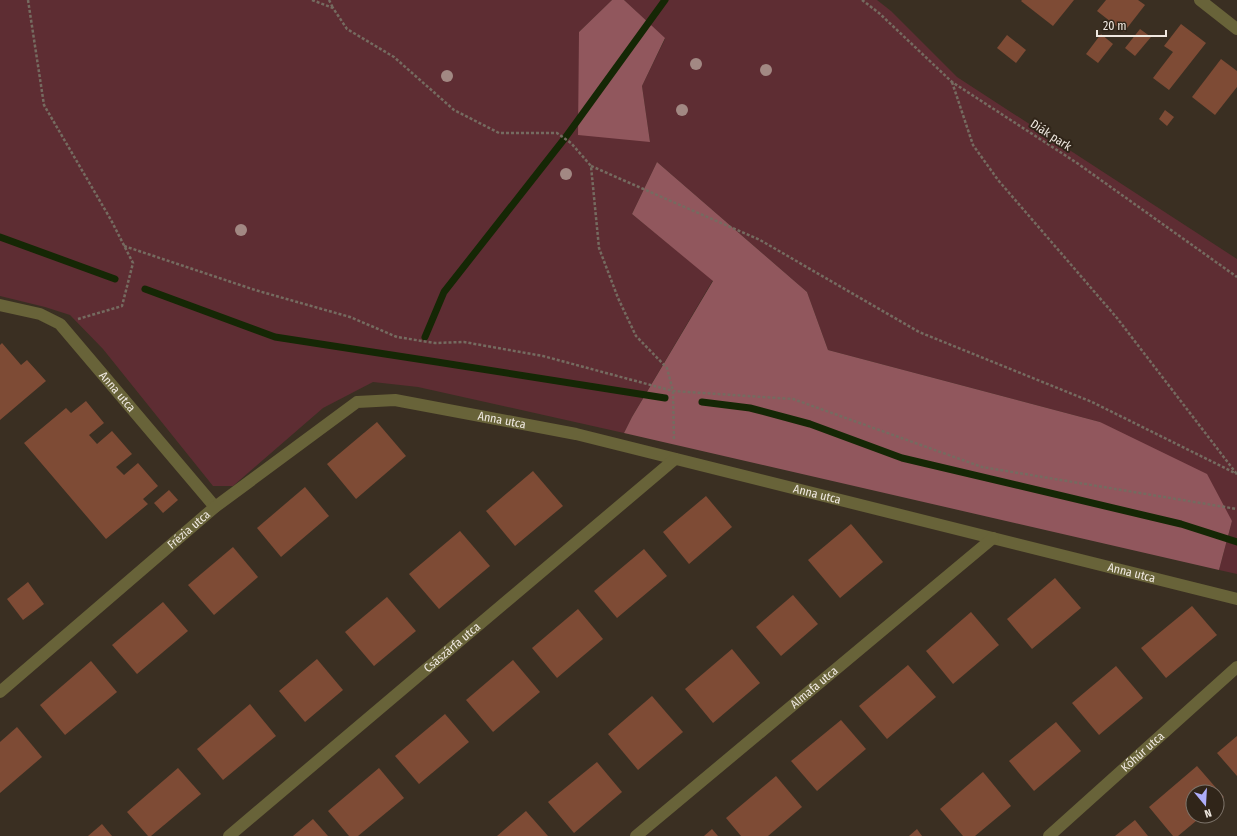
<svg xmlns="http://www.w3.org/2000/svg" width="1237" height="836" viewBox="0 0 1237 836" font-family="'Fira Sans Condensed',sans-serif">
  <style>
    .green { fill: #5e2d33 }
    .forest { fill: #91575d }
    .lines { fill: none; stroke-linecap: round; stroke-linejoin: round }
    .stream { stroke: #152705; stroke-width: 7 }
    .building { fill: #7e4b35 }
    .path { stroke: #756b60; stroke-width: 2.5; stroke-dasharray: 3 2; stroke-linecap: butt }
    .street { stroke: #686339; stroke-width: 12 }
    .tree { fill: #a28883 }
    .labels { text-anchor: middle; stroke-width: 4; stroke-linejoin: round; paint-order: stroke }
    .street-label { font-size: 12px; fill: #efe8e0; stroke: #302519 }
  </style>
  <rect width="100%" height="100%" fill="#3a2f22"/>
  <path class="green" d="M 0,0 L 612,0 L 579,32 L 650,142 L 642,86 L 665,39 L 624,0 L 877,0 L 891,11 L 957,77 L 1237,259 L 1237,574 L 1219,570 L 1232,521 L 1100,422 L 828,350 L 807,292 L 657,162 L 632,214 L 713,280 L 632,417 L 624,433 L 418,387 L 373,382 L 323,408 L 233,486 L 213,486 L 103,349 L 70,315 L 45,307 L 0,296 Z"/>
  <g class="forest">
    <path d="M 612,0 L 624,0 L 665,38 L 642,86 L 650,142 L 578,135 L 579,32 Z"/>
    <path d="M 657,162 L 807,292 L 828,350 L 1100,422 L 1207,474 L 1232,521 L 1219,570 L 624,433 L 632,417 L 713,281 L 632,214 Z"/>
  </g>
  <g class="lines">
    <g class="stream">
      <path d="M 0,237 L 115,279"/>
      <path d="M 145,289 L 275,337 L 437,362 L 665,398"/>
      <path d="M 425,337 L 444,292 L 565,138 L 665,0"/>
      <path d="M 702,402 L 750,408 L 810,424 L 902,458 L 1181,524 L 1237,542"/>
    </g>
  </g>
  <g class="building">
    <path d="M 1022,0 L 1074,0 L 1053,26 L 1021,1 Z"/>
    <path d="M 1106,0 L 1138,0 L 1145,5 L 1124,32 L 1097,11 Z"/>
    <path d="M 1181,24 L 1206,43 L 1169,90 L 1153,78 L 1173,52 L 1164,46 Z"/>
    <path d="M 1140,29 L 1151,37 L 1135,56 L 1125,48 Z"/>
    <path d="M 1101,34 L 1113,44 L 1098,63 L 1086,54 Z"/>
    <path d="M 1007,35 L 1026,50 L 1016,63 L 997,48 Z"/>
    <path d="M 1221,59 L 1237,71 L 1237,87 L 1215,115 L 1192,97 Z"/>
    <path d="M 1165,110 L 1174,117 L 1167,126 L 1159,119 Z"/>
    <path d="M 2,343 L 21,365 L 27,360 L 46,381 L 0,420 L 0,345 Z"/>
    <path d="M 86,401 L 104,423 L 89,435 L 97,444 L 112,431 L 132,454 L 116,467 L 124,475 L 138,463 L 158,486 L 143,499 L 148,504 L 106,539 L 24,443 L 66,408 L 71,413 Z"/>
    <path d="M 377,422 L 406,456 L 356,499 L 327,464 Z"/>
    <path d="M 533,471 L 563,506 L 515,546 L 486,511 Z"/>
    <path d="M 305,487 L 329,516 L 281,557 L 257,528 Z"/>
    <path d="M 169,490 L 178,500 L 163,513 L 154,503 Z"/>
    <path d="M 706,496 L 732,527 L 689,564 L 663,532 Z"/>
    <path d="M 851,524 L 883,562 L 840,598 L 808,560 Z"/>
    <path d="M 460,531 L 490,566 L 439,609 L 409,574 Z"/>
    <path d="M 233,547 L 258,577 L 214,615 L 188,585 Z"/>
    <path d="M 644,549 L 667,576 L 617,618 L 594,591 Z"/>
    <path d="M 1055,578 L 1081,608 L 1032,649 L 1007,619 Z"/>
    <path d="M 28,582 L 44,604 L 23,620 L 7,599 Z"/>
    <path d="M 793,595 L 818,624 L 781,656 L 756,627 Z"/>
    <path d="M 387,597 L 416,631 L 374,666 L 345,632 Z"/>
    <path d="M 163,602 L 188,631 L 137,674 L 112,645 Z"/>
    <path d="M 1192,606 L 1217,635 L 1166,678 L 1141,648 Z"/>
    <path d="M 578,609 L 603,639 L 557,678 L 532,648 Z"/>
    <path d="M 971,612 L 999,645 L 953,684 L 926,651 Z"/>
    <path d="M 732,649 L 760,683 L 713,723 L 685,689 Z"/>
    <path d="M 317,659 L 343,690 L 305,722 L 279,691 Z"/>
    <path d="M 513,660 L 540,692 L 493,732 L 466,700 Z"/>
    <path d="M 91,661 L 117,692 L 65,735 L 40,705 Z"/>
    <path d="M 908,665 L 936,697 L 887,739 L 859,706 Z"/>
    <path d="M 1116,666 L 1143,698 L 1099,735 L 1072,703 Z"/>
    <path d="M 652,696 L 683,732 L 638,770 L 608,734 Z"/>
    <path d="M 250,704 L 276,736 L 223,780 L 197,749 Z"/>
    <path d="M 445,714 L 469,742 L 419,784 L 395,756 Z"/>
    <path d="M 841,720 L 866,749 L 817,791 L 791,761 Z"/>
    <path d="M 1056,722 L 1081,751 L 1034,791 L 1009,761 Z"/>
    <path d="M 17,727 L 42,757 L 0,793 L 0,742 Z"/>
    <path d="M 1237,736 L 1237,776 L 1217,753 Z"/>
    <path d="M 597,762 L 622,792 L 574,833 L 548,802 Z"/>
    <path d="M 1197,766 L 1224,797 L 1217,803 L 1217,792 L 1193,792 L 1193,816 L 1202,816 L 1178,836 L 1173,836 L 1149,807 Z"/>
    <path d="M 178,768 L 201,794 L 151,836 L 148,836 L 127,812 Z"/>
    <path d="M 379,768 L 404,798 L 358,836 L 349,836 L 328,811 Z"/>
    <path d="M 983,772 L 1011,806 L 975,836 L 963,836 L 940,809 Z"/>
    <path d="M 776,776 L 802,807 L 768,836 L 741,836 L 726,818 Z"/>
    <path d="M 526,811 L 548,836 L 497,836 Z"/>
    <path d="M 313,819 L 328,836 L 293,836 Z"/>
    <path d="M 1135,820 L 1148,836 L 1115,836 Z"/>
    <path d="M 102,824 L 112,836 L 88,836 Z"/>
    <path d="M 712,829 L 718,836 L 704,836 Z"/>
    <path d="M 917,829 L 922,836 L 909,836 Z"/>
  </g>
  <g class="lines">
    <g class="path">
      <path d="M 28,0 L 44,105 L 111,220 L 133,263 L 122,306 L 78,319"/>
      <path d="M 312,0 L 333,8 L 347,29 L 394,57 L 454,110 L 499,133 L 557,133 L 571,143 L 591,166 L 599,248 L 618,298 L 636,336 L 667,368 L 673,391 L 674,441"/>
      <path d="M 329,0 L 333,8"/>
      <path d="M 862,0 L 879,13 L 952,82 L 1077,163 L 1237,277"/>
      <path d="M 952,82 L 973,145 L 998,180 L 1117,318 L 1236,473"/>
      <path d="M 591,166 L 760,240 L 919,332 L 1092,402 L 1237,474"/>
      <path d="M 124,246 L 255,290 L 350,317 L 397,337 L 435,343 L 464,342 L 543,356 L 673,391 L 793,399 L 982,467 L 1237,509"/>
    </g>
    <g class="street">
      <path d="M 1200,0 L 1237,29"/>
      <path id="s1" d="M 0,305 L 40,314 L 60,324 L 215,507"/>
      <path id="s2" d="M 0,692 L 215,507 L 357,402 L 395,400 L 576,434 L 1237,599"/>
      <path id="s3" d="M 229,836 L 675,459"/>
      <path id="s4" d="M 636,836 L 993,538"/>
      <path id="s5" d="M 1049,836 L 1237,667"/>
    </g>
  </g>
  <g class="tree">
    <circle cx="696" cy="64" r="6"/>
    <circle cx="766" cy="70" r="6"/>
    <circle cx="447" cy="76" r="6"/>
    <circle cx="682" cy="110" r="6"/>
    <circle cx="566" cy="174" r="6"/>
    <circle cx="241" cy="230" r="6"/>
  </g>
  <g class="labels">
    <g class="street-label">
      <text transform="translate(1051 135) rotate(33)" y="4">Diák park</text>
      <text dy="4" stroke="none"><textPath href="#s1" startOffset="152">Anna utca</textPath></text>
      <text dy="4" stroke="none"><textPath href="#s2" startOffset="607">Anna utca</textPath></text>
      <text dy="4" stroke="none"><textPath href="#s2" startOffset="931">Anna utca</textPath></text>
      <text dy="4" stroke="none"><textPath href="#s2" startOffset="249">Frézia utca</textPath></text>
      <text dy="4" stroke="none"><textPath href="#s2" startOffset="1255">Anna utca</textPath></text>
      <text dy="4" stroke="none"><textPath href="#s3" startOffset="292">Császárfa utca</textPath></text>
      <text dy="4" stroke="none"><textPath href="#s4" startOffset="232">Almafa utca</textPath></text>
      <text dy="4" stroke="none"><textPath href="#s5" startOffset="126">Kőhúr utca</textPath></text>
    </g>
  </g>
  <g transform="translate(1205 804) rotate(162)"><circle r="19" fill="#302519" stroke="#7c7369"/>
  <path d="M0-3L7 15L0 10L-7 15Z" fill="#aeaefa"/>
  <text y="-6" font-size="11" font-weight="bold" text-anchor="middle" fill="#efe8e0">N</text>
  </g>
  <path d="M1097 30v6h69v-6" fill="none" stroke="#efe8e0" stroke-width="2"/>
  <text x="1103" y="30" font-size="12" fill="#efe8e0" stroke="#302519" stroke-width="3" paint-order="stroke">20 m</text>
</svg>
